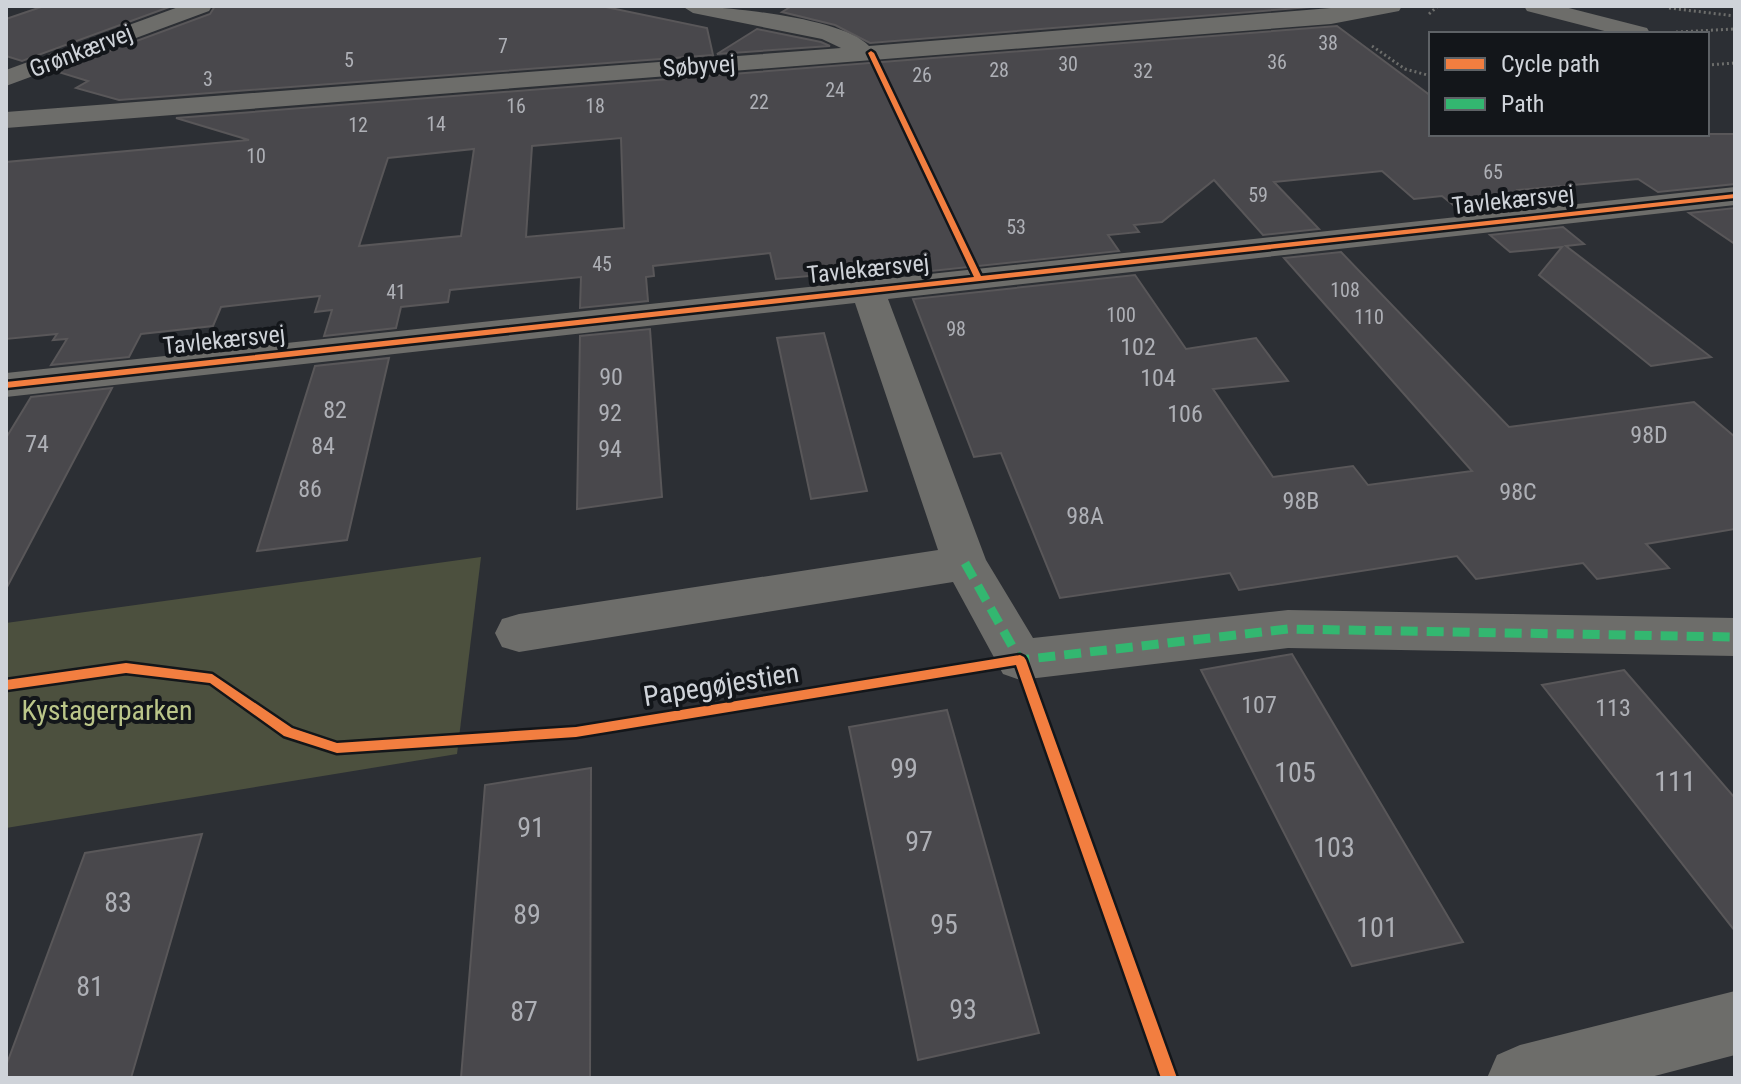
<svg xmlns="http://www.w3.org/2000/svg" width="1741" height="1084" viewBox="0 0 1741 1084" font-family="'Roboto Condensed',sans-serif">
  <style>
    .green { fill: #4c503e }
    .building { fill: #49484c; stroke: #595759; stroke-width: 2; fill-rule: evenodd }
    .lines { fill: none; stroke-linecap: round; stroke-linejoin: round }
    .path { stroke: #6c6d6b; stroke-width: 3; stroke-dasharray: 2 3; stroke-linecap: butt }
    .minor { fill: #6d6d6a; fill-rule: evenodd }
    .quiet { stroke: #33b770; stroke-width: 9; stroke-dasharray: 17 9; stroke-linecap: butt }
    .cycleway-casing { stroke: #13161a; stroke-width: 5 }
    .cycleway { fill: #f27e40; fill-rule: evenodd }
    .labels { text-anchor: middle; stroke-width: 8; stroke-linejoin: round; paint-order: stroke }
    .far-number-label { font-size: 20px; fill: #aeb0b6 }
    .far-street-label { font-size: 24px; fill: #cfd3d9; stroke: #13161a }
    .number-label { font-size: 24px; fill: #aeb0b6 }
    .street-label { font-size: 28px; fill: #cfd3d9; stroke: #13161a }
    .park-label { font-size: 28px; fill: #bbc689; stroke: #13161a }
    .near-number-label { font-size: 28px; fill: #aeb0b6 }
  </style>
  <rect width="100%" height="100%" fill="#2c2f34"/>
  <path class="green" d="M 481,557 L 457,754 L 6,828 L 6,623 Z"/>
  <g class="building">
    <path d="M 44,6 L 172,6 L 22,61 L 6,56 L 6,19 Z"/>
    <path d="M 215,6 L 601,6 L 707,28 L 713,55 L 119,100 L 76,88 L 88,81 L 55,71 L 210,14 Z"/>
    <path d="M 792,6 L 1310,6 L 1311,7 L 870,43 L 835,25 L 782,12 Z"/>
    <path d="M 1337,26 L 1431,96 L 1431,134 L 1735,134 L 1735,184 L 1658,192 L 1638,179 L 1518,190 L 1537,205 L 1463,213 L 1442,196 L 1414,199 L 1382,171 L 1274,182 L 1319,229 L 1263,235 L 1214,180 L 1162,222 L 1134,225 L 1139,232 L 1108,235 L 1119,251 L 903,274 L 900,268 L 776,279 L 770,253 L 653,266 L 654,276 L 646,277 L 648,301 L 580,308 L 581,277 L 450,290 L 448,302 L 401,307 L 396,328 L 324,336 L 332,310 L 315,312 L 320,296 L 221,307 L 213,326 L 141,334 L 129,357 L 51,365 L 67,339 L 53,340 L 57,334 L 6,339 L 6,162 L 249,140 L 176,118 ZM 621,138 L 624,228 L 526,237 L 532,146 ZM 474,149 L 461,236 L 359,246 L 388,158 Z"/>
    <path d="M 757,29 L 821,42 L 830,46 L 717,54 Z"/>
    <path d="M 1735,208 L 1735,244 L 1689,213 Z"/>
    <path d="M 1563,227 L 1584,244 L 1566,246 L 1711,357 L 1651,366 L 1539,275 L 1562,247 L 1510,252 L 1490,235 Z"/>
    <path d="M 1341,252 L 1509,427 L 1694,402 L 1735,437 L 1735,529 L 1646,544 L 1669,568 L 1597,579 L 1583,563 L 1476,579 L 1457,556 L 1239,590 L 1230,573 L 1060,598 L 1001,453 L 974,457 L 913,299 L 1135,275 L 1186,349 L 1256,338 L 1288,381 L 1213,389 L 1273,477 L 1353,466 L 1368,485 L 1472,471 L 1284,258 Z"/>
    <path d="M 650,329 L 662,497 L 577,509 L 580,336 Z"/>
    <path d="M 824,333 L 867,491 L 811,499 L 777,338 Z"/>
    <path d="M 389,358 L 347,540 L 257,551 L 315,366 Z"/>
    <path d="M 112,388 L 6,589 L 6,438 L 31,397 Z"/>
    <path d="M 1292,654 L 1463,942 L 1352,966 L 1201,670 Z"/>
    <path d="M 1624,670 L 1735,798 L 1735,931 L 1542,685 Z"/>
    <path d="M 947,710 L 1039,1033 L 918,1060 L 849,727 Z"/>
    <path d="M 591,768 L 590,1078 L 461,1078 L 485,785 Z"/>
    <path d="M 202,834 L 131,1078 L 6,1078 L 6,1066 L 85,853 Z"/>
  </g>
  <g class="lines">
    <g class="path">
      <path d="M 1669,8 L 1735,16"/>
      <path d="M 1429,14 L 1438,6"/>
      <path d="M 1676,32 L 1735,29"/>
      <path d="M 1372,46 L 1405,69 L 1431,76"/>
      <path d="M 1707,65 L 1735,63"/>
    </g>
    <g class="minor">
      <path d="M 181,6 L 212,6 L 209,11 L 6,86 L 6,70 Z"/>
      <path d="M 682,6 C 722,6 842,17 869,46 L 1355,6 L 1402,6 L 1399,11 L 1331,24 L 6,128 L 6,112 L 841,48 L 822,39 L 693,13 Z"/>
      <path d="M 1524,6 L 1561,6 L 1647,28 L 1650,33 L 1616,34 L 1527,11 Z"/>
      <path d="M 1735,187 L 1735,205 L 888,299 L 986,560 L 1033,638 L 1288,610 L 1735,618 L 1735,656 L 1288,648 L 1020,680 L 1003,674 L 953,582 L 519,652 L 502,647 L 495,633 L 502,619 L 519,614 L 938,550 L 855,303 L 6,397 L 6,373 L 855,282 L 867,278 L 874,280 Z"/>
      <path d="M 1735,991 L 1735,1055 L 1647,1078 L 1487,1078 L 1497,1055 L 1520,1045 Z"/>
    </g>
    <path class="quiet" d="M 965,563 L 1020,660 L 1288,629 L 1735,637"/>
    <defs>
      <g id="cycleway">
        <path d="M 871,51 L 874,53 L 981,276 L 1735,194 L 1735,198 L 6,388 L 6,382 L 974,277 L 868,53 Z"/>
        <path d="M 1020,655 L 1024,657 L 1026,660 L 1177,1078 L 1161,1078 L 1016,665 L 576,737 L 337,753 L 284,736 L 210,683 L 126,673 L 6,690 L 6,680 L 126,663 L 212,674 L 292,728 L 337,743 L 576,727 Z"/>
      </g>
    </defs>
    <use href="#cycleway" class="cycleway-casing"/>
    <use href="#cycleway" class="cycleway"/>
  </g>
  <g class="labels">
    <g class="far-number-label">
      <text x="1328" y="50">38</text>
      <text x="503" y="53">7</text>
      <text x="349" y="67">5</text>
      <text x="1277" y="69">36</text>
      <text x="1068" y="71">30</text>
      <text x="999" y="77">28</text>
      <text x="1143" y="78">32</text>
      <text x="922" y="82">26</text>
      <text x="208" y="86">3</text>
      <text x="835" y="97">24</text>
      <text x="759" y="109">22</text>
      <text x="516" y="113">16</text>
      <text x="595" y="113">18</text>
      <text x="436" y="131">14</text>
      <text x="358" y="132">12</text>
      <text x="256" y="163">10</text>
      <text x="1493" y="179">65</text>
      <text x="1258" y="202">59</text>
      <text x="1016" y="234">53</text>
      <text x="602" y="271">45</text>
      <text x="1345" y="297">108</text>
      <text x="396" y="299">41</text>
      <text x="1121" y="322">100</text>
      <text x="1369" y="324">110</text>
      <text x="956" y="336">98</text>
    </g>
    <g class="far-street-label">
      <text transform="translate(81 51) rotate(-21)" y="8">Grønkærvej</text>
      <text transform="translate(699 66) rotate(-4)" y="8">Søbyvej</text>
      <text transform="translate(1513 200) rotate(-6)" y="8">Tavlekærsvej</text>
      <text transform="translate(868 269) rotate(-6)" y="8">Tavlekærsvej</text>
      <text transform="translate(224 340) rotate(-6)" y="8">Tavlekærsvej</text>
    </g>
    <g class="number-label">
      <text x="1138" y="355">102</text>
      <text x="611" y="385">90</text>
      <text x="1158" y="386">104</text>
      <text x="335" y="418">82</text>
      <text x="610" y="421">92</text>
      <text x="1185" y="422">106</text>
      <text x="1649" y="443">98D</text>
      <text x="37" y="452">74</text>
      <text x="323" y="454">84</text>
      <text x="610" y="457">94</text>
      <text x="310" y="497">86</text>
      <text x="1518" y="500">98C</text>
      <text x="1301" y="509">98B</text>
      <text x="1085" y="524">98A</text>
      <text x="1259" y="713">107</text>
      <text x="1613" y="716">113</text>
    </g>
    <g class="street-label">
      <text transform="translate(721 684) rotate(-9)" y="10">Papegøjestien</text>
    </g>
    <g class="park-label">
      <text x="107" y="720">Kystagerparken</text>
    </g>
    <g class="near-number-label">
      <text x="904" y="778">99</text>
      <text x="1295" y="782">105</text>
      <text x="1675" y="791">111</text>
      <text x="531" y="837">91</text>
      <text x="919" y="851">97</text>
      <text x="1334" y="857">103</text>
      <text x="118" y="912">83</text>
      <text x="527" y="924">89</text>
      <text x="944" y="934">95</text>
      <text x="1377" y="937">101</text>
      <text x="90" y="996">81</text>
      <text x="963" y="1019">93</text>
      <text x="524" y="1021">87</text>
    </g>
  </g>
  <rect width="1741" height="1084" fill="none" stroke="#cfd3d9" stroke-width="16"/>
  <rect x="1429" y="32" width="280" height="104" fill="#13161a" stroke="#5e6266" stroke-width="2"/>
  <rect x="1445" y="58" width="40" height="12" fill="#f27e40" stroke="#5e6266" stroke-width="2"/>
  <text x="1501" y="72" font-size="24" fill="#cfd3d9">Cycle path</text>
  <rect x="1445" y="98" width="40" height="12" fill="#33b770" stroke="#5e6266" stroke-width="2"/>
  <text x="1501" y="112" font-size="24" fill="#cfd3d9">Path</text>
</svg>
